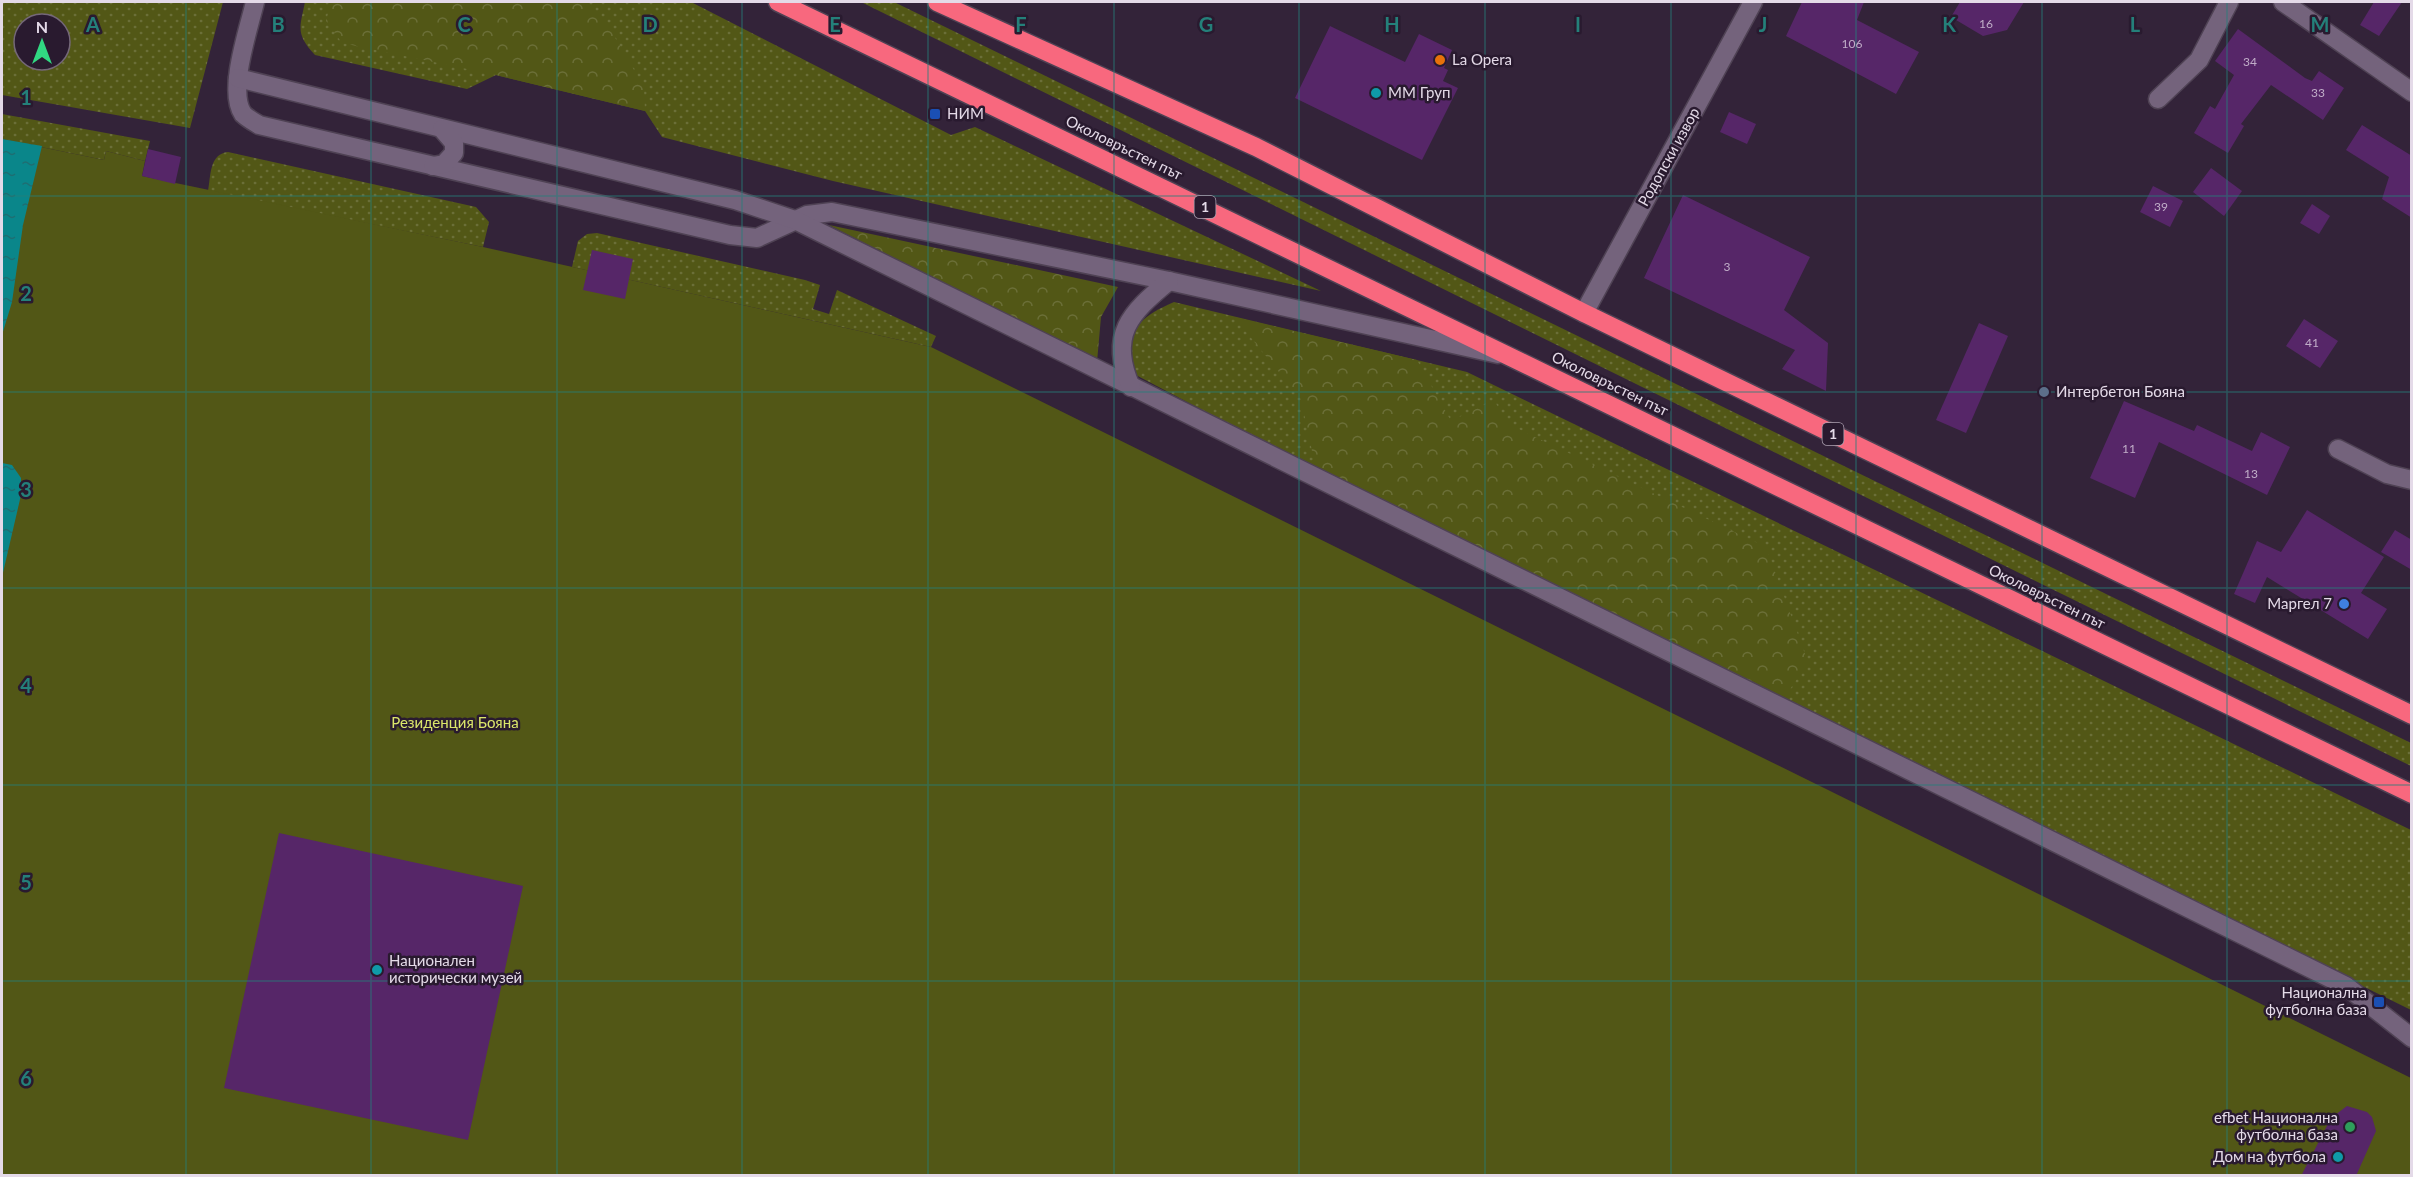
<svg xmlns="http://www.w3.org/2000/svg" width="2413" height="1177" viewBox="0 0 2413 1177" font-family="Lato,sans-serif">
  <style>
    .grass { fill: url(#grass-dots); fill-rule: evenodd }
    .forest { fill: url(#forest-crowns) }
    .green { fill: #525716 }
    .water { fill: url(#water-ripples) }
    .building { fill: #562668 }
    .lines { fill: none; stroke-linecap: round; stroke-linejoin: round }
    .minor-casing { stroke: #4f4254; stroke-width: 21 }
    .highway-casing { stroke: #4f4254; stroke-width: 21 }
    .minor { stroke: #74637c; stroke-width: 18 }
    .highway { stroke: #f8687e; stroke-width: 18 }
    .grid { fill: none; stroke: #24807a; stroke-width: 1.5; stroke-opacity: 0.55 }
    .food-dot { fill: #e8710a; stroke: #291a2f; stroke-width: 2 }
    .culture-dot { fill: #0f9aa8; stroke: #291a2f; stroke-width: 2 }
    .transit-dot { fill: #1a4fb4; stroke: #291a2f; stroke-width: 2 }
    .service-dot { fill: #5c6f8a; stroke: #291a2f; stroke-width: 2 }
    .shop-dot { fill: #3f7fe0; stroke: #291a2f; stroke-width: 2 }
    .leisure-dot { fill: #2e9e5b; stroke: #291a2f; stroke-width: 2 }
    .labels { text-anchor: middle; stroke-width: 5; stroke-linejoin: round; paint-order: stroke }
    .number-label { font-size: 12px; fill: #c0adc8 }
    .shield { fill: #291a2f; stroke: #aca0b0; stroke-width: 1.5 }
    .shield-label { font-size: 14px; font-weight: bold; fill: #e4dae8 }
    .poi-label { font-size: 15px; fill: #e4dae8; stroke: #291a2f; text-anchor: start }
    .street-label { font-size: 15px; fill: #e4dae8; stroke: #291a2f }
    .park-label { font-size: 15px; fill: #dbe66a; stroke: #291a2f }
    .grid-label { font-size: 20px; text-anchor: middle; font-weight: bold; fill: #24807a; stroke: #291a2f; stroke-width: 5; stroke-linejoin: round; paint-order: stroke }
  </style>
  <defs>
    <pattern id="grass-dots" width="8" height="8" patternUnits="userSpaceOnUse" patternTransform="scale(1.5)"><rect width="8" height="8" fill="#525716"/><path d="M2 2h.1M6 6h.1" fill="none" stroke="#6b6f38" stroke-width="1.8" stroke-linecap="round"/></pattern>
    <pattern id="forest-crowns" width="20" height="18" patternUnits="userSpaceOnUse" patternTransform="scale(1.5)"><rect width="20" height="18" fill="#525716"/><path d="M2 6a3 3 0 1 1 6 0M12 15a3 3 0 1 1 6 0" fill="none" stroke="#6b6f38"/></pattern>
    <pattern id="water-ripples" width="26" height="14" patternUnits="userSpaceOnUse" patternTransform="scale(1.5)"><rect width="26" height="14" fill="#0a868a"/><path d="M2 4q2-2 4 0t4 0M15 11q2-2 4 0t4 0" fill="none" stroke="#1e6e72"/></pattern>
  </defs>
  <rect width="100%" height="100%" fill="#332339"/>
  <g class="grass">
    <path d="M 2,2 L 223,2 L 190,128 L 2,95 ZM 24,24 L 60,24 L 60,60 L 24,60 Z"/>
    <path d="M 305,2 L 691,2 L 951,135 L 975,127 L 1321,291 L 833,181 L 662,137 L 645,111 L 496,75 L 467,89 L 315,55 C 295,34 300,27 305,2 Z"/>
    <path d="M 861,2 L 894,2 L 2411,743 L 2411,766 Z"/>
    <path d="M 2,114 L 150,141 L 145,161 L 106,151 L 104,160 L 2,139 Z"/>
    <path d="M 228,152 L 476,207 L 489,222 L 483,247 L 208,191 C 211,176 209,154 228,152 Z"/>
    <path d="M 597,233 L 805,280 L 820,285 L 813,309 L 829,314 L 837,290 L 936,336 L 931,347 L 572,267 L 578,241 L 587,234 Z"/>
    <path d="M 1174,302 L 1467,372 L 2411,830 L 2411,1010 L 1316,470 L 1134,374 C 1127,331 1135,319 1174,302 Z"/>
  </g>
  <g class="forest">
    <path d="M 331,2 L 585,2 L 610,29 L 644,87 L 645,111 L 496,75 L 342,43 L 326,21 Z"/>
    <path d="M 829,225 L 1118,287 L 1101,317 L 1097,362 Z"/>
    <path d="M 1234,317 L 1417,360 L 1451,421 L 1494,400 L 1508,424 L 1766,547 L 1808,662 L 1783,700 L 1316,470 L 1301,399 Z"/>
  </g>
  <path class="green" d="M 2,139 L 104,160 L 106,151 L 145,161 L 142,176 L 483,247 L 931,347 L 2411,1078 L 2411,1175 L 2,1175 Z"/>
  <g class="water">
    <path d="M 2,139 L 42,146 L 23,225 L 12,302 L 2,335 Z"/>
    <path d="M 2,463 L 12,465 L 21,478 L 21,495 L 2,577 Z"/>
  </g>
  <g class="building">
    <path d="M 1802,2 L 1864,2 L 1857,20 L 1919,52 L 1896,94 L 1786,36 Z"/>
    <path d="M 1960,2 L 2024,2 L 2007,30 L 1983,36 L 1951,17 Z"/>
    <path d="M 2374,2 L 2402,2 L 2379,36 L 2360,25 Z"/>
    <path d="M 1330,26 L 1405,62 L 1419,34 L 1452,50 L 1444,68 L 1448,70 L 1443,81 L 1458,88 L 1422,160 L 1295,98 Z"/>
    <path d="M 2238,29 L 2305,78 L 2312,81 L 2319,71 L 2344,88 L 2323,120 L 2271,85 L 2241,124 L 2244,126 L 2228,153 L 2194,133 L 2210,106 L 2215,109 L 2234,75 L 2215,61 Z"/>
    <path d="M 1729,112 L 1756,124 L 1747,144 L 1720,132 Z"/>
    <path d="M 2362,125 L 2412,156 L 2412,218 L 2382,199 L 2389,177 L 2346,150 Z"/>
    <path d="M 148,149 L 181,157 L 175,184 L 142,176 Z"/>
    <path d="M 2211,168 L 2242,191 L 2224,216 L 2193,192 Z"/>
    <path d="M 2153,186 L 2183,201 L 2170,227 L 2140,212 Z"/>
    <path d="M 1683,195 L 1810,257 L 1784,310 L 1828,343 L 1826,391 L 1782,369 L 1795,350 L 1644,278 Z"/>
    <path d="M 2312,204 L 2330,216 L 2319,234 L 2300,223 Z"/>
    <path d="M 592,250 L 633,259 L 625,299 L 583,290 Z"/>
    <path d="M 2304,319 L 2338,341 L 2320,368 L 2286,346 Z"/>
    <path d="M 1979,323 L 2008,336 L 1966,433 L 1936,420 Z"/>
    <path d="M 2124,401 L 2194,431 L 2197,425 L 2252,451 L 2261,432 L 2290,447 L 2267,495 L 2159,442 L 2135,498 L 2090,478 Z"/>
    <path d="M 2307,510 L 2384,557 L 2361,593 L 2387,609 L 2368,639 L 2267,577 L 2255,603 L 2234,594 L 2257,541 L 2281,552 Z"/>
    <path d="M 2395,530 L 2412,540 L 2412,570 L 2381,552 Z"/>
    <path d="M 279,833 L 523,886 L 468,1140 L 224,1088 Z"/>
    <path d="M 2347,1106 L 2367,1112 L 2372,1117 L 2376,1131 L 2356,1176 L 2301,1176 L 2331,1118 Z"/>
  </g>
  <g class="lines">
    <defs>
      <g id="minor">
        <path d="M 255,2 C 249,28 227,91 243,114 C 247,118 254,122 259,125 L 730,235 L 757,238 L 807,215 L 832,212 L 1169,281 L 1498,354"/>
        <path d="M 2283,2 L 2412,92"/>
        <path d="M 238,78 L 735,200 L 795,220 L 2346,986 L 2412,1038"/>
        <path d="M 2158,99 L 2199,60 L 2229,2"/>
        <path d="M 433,166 L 444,164 L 454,153 L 454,143 L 442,129"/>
        <path d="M 1584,313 L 1753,2"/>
        <path d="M 1131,387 C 1108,335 1130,313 1169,281"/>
        <path d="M 2338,449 L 2387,474 L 2412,480"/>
      </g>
      <g id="highway">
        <path d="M 778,2 L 2412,794"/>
        <path d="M 937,2 L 1256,147 L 1584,313 L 2412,715"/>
      </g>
    </defs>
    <use href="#minor" class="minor-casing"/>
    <use href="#highway" class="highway-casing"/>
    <use href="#minor" class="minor"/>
    <use href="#highway" class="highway"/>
  </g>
  <path class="grid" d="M 186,2 L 186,1176M 371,2 L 371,1176M 557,2 L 557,1176M 742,2 L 742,1176M 928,2 L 928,1176M 1114,2 L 1114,1176M 1299,2 L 1299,1176M 1485,2 L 1485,1176M 1671,2 L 1671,1176M 1856,2 L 1856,1176M 2042,2 L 2042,1176M 2227,2 L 2227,1176M 2,196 L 2412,196M 2,392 L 2412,392M 2,588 L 2412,588M 2,785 L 2412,785M 2,981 L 2412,981"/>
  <circle class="food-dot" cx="1440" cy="60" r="6"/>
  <g class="culture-dot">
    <circle cx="1376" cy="93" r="6"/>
    <circle cx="377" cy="970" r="6"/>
    <circle cx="2338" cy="1157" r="6"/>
  </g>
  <g class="transit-dot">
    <rect x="929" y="108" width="12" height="12" rx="3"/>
    <rect x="2373" y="996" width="12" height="12" rx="3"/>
  </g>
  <circle class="service-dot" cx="2044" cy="392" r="6"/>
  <circle class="shop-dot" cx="2344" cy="604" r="6"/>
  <circle class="leisure-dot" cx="2350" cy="1127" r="6"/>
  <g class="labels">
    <g class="number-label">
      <text x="1986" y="28">16</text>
      <text x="1852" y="48">106</text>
      <text x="2250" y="66">34</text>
      <text x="2318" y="97">33</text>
      <text x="2161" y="211">39</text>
      <text x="1727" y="271">3</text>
      <text x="2312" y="347">41</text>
      <text x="2129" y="453">11</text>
      <text x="2251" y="478">13</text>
    </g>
    <g class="shield">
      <rect x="1194.5" y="196" width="21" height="22" rx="4.5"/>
      <rect x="1822.5" y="423" width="21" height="22" rx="4.5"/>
    </g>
    <g class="shield-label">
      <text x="1205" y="212">1</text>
      <text x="1833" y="439">1</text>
    </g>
    <g class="poi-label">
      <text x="1452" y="65">La Opera</text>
      <text x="1388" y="98">ММ Груп</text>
      <text x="947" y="119">НИМ</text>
      <text x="2056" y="397">Интербетон Бояна</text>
      <text x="2332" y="609" text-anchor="end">Маргел 7</text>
      <text x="389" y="966">Национален<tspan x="389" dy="17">исторически музей</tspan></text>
      <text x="2367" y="998" text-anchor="end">Национална<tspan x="2367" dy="17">футболна база</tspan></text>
      <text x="2338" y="1123" text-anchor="end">efbet Национална<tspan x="2338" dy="17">футболна база</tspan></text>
      <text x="2326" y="1162" text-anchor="end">Дом на футбола</text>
    </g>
    <g class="street-label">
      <text transform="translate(1124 148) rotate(26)" y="5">Околовръстен път</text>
      <text transform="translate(1669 157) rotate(-61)" y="5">Родопски извор</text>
      <text transform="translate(1610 384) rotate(26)" y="5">Околовръстен път</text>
      <text transform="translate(2047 597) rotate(26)" y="5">Околовръстен път</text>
    </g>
    <g class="park-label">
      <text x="455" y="728">Резиденция Бояна</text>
    </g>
  </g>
  <g class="grid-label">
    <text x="93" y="32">A</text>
    <text x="278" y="32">B</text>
    <text x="464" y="32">C</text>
    <text x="650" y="32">D</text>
    <text x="835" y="32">E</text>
    <text x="1021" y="32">F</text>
    <text x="1206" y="32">G</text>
    <text x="1392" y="32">H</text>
    <text x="1578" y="32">I</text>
    <text x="1763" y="32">J</text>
    <text x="1949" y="32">K</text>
    <text x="2135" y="32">L</text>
    <text x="2320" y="32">M</text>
    <text x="26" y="105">1</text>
    <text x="26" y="301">2</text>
    <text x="26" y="497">3</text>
    <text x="26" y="693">4</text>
    <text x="26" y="890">5</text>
    <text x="26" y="1086">6</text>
  </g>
  <rect width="2413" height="1177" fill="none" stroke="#e4dae8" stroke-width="6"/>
  <g transform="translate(42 42)"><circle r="28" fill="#291a2f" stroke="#746779" stroke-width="1.5"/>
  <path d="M0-4.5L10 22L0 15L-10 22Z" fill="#31d882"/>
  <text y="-9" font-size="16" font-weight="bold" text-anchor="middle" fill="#e4dae8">N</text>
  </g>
</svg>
